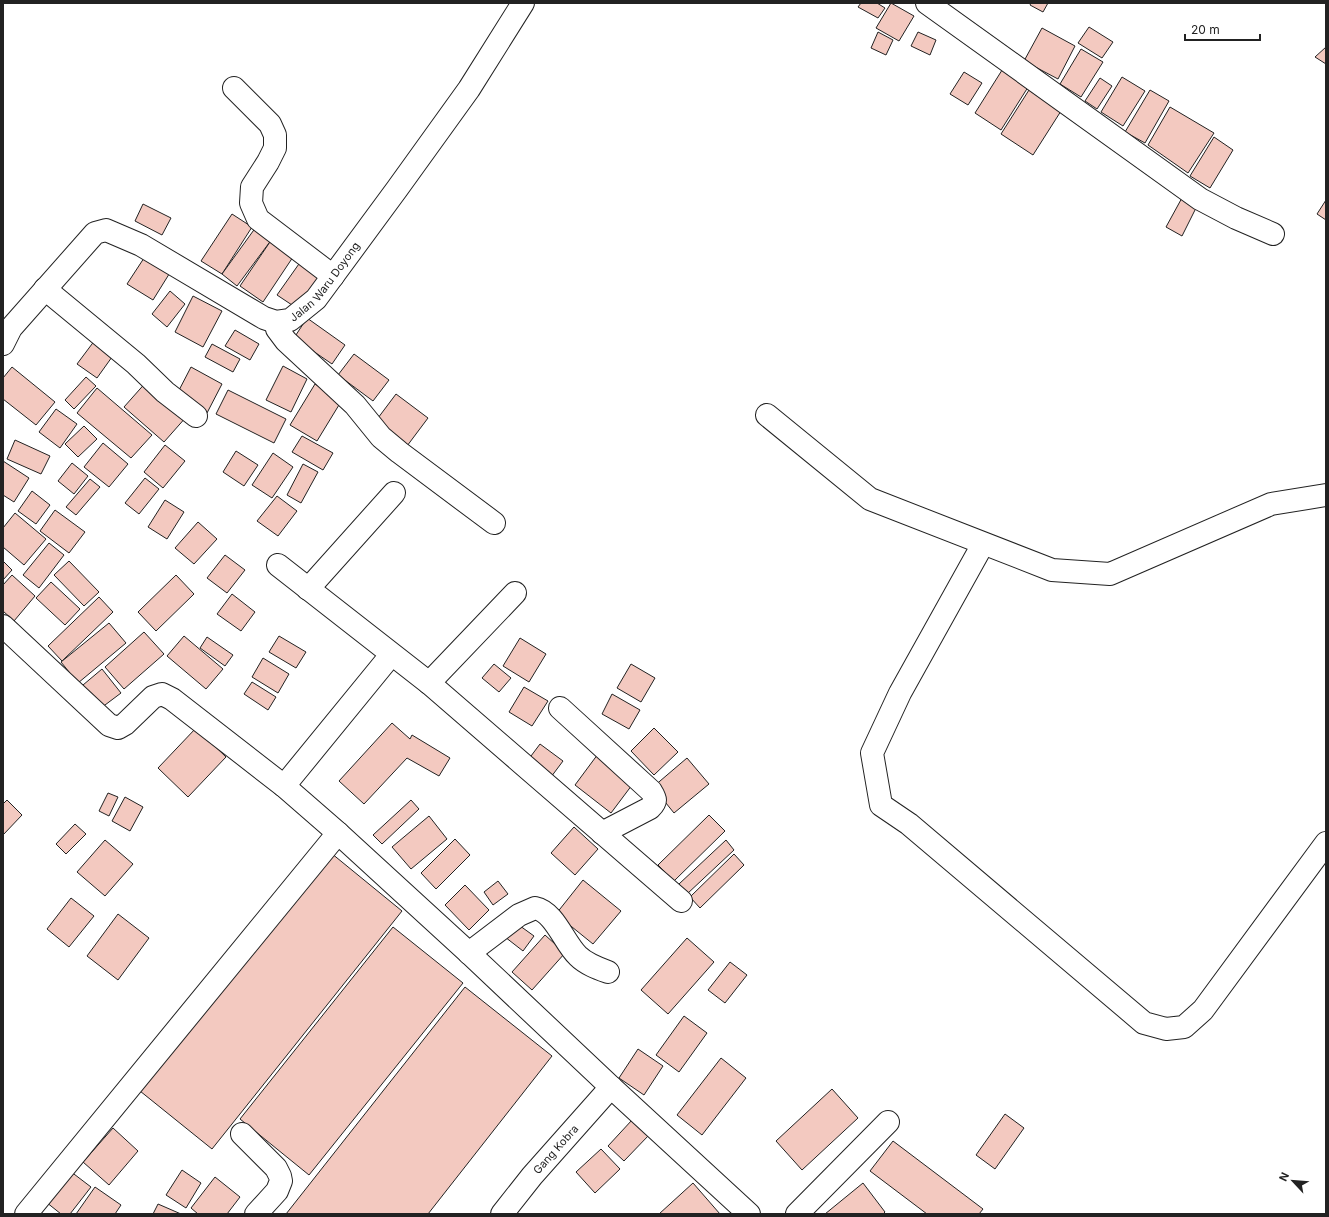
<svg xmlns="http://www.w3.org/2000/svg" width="1329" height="1217" viewBox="0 0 1329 1217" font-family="Inter,sans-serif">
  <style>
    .building { fill: #f3c9c0; stroke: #222 }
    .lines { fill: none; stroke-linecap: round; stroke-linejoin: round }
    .minor-casing { stroke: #222; stroke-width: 24 }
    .minor { stroke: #fff; stroke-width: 22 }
    .labels { text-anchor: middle; stroke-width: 3; stroke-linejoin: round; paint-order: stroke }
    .street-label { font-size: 11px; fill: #222; stroke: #fff }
  </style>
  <rect width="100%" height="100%" fill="#fff"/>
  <g class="building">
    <path d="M 861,3 L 877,3 L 885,8 L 878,18 L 858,7 Z"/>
    <path d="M 891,3 L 914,16 L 899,41 L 876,28 Z"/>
    <path d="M 1031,3 L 1048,3 L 1043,12 L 1030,5 Z"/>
    <path d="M 1089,27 L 1113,42 L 1102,58 L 1078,43 Z"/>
    <path d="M 1042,28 L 1075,46 L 1058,79 L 1024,61 Z"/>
    <path d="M 878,32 L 893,40 L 886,55 L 871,48 Z"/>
    <path d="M 918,32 L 936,40 L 930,55 L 911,46 Z"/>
    <path d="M 1326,47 L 1326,64 L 1315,57 Z"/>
    <path d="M 1081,49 L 1103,62 L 1081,97 L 1060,84 Z"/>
    <path d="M 1004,67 L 1030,84 L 1001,130 L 975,113 Z"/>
    <path d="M 964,72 L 982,83 L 968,105 L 950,94 Z"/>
    <path d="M 1122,77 L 1145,91 L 1123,126 L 1101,112 Z"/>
    <path d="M 1100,78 L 1112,86 L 1097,109 L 1085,101 Z"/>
    <path d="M 1029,90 L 1061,111 L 1033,155 L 1001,134 Z"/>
    <path d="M 1150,90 L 1169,101 L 1145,143 L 1125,132 Z"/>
    <path d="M 1170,107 L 1214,133 L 1188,173 L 1148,145 Z"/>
    <path d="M 1214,137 L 1233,150 L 1210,188 L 1190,176 Z"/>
    <path d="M 1183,196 L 1198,204 L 1182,236 L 1166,227 Z"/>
    <path d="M 1326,200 L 1326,220 L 1317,214 Z"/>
    <path d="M 143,204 L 171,218 L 162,235 L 135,221 Z"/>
    <path d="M 232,214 L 252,227 L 222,274 L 201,261 Z"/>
    <path d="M 256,227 L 272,239 L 237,286 L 222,274 Z"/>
    <path d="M 272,239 L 295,254 L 263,302 L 240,286 Z"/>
    <path d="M 146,255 L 171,271 L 153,300 L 127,284 Z"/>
    <path d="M 301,261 L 321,275 L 298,309 L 277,295 Z"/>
    <path d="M 170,291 L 185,304 L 167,327 L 152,314 Z"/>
    <path d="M 193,296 L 222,311 L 203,347 L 175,332 Z"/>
    <path d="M 307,318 L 345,345 L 332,364 L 294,338 Z"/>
    <path d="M 235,330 L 259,344 L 250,360 L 225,346 Z"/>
    <path d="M 98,336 L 117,350 L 97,378 L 77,364 Z"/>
    <path d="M 212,344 L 240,359 L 233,372 L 205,357 Z"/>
    <path d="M 354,354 L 389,380 L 373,401 L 338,375 Z"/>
    <path d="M 283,366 L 307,379 L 291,412 L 266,400 Z"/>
    <path d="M 12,367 L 55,402 L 36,425 L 3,399 L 3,378 Z"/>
    <path d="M 191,367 L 222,384 L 207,413 L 176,396 Z"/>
    <path d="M 86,377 L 96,386 L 74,409 L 65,400 Z"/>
    <path d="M 148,380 L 187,416 L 164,442 L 124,407 Z"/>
    <path d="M 315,384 L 342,400 L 317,441 L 290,425 Z"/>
    <path d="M 97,388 L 152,435 L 131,458 L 77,413 Z"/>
    <path d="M 228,390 L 286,419 L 274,443 L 216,414 Z"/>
    <path d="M 396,394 L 428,418 L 407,446 L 375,422 Z"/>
    <path d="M 56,409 L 77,424 L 60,448 L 39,432 Z"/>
    <path d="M 84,426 L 97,439 L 78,457 L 65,444 Z"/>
    <path d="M 302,436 L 333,453 L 323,470 L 292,452 Z"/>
    <path d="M 15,440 L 50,456 L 41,474 L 7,459 Z"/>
    <path d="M 103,443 L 128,464 L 109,487 L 84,467 Z"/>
    <path d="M 165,445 L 185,461 L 163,488 L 144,472 Z"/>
    <path d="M 236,451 L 258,465 L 244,486 L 223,472 Z"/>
    <path d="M 273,453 L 293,467 L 272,498 L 252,485 Z"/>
    <path d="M 3,461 L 29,478 L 14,502 L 3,495 Z"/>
    <path d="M 72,463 L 88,476 L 74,494 L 58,481 Z"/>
    <path d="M 303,464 L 318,472 L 301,503 L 287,495 Z"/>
    <path d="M 145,478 L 159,489 L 139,514 L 125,503 Z"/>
    <path d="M 90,479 L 100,487 L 76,515 L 66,507 Z"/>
    <path d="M 32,491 L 50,505 L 36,524 L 18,511 Z"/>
    <path d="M 277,496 L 297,511 L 278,536 L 257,521 Z"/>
    <path d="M 165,500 L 184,512 L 167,539 L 148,527 Z"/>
    <path d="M 55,510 L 85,532 L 69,553 L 40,531 Z"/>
    <path d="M 15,513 L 46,539 L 24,565 L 3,547 L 3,528 Z"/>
    <path d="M 198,522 L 217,539 L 194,564 L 175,548 Z"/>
    <path d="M 49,543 L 64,555 L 39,588 L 23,575 Z"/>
    <path d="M 225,555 L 245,570 L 227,593 L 207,578 Z"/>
    <path d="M 3,561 L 12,570 L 3,580 Z"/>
    <path d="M 69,561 L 99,592 L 84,606 L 54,575 Z"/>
    <path d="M 12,575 L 35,596 L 14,621 L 3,611 L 3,585 Z"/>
    <path d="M 176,575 L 194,594 L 156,631 L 138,612 Z"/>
    <path d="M 51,582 L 80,609 L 65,625 L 36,598 Z"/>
    <path d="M 232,594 L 255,612 L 241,631 L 217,614 Z"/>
    <path d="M 99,597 L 113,612 L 62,661 L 48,646 Z"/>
    <path d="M 109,623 L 126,643 L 78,683 L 61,662 Z"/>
    <path d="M 144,632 L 164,654 L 124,689 L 105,667 Z"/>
    <path d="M 184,636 L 223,669 L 206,689 L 167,656 Z"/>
    <path d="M 279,636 L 306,652 L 296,668 L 269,652 Z"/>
    <path d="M 207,637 L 233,655 L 225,666 L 200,648 Z"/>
    <path d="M 520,638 L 546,654 L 529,682 L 503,666 Z"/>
    <path d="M 263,658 L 289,674 L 278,693 L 252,677 Z"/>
    <path d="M 494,664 L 511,678 L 499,692 L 482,678 Z"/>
    <path d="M 631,664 L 655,678 L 641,702 L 617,688 Z"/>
    <path d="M 102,669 L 121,693 L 101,708 L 83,685 Z"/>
    <path d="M 252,682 L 276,697 L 268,710 L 244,694 Z"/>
    <path d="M 524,687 L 548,701 L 532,726 L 509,712 Z"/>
    <path d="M 612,694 L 640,710 L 629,729 L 602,714 Z"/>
    <path d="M 392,723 L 410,739 L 412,735 L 450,758 L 439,776 L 407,758 L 364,804 L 339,781 Z"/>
    <path d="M 196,728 L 226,757 L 188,797 L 158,768 Z"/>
    <path d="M 654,728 L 678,752 L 654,775 L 631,751 Z"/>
    <path d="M 540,744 L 563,761 L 551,777 L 528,760 Z"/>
    <path d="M 598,754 L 635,781 L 611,813 L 575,785 Z"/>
    <path d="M 687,758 L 709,784 L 674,813 L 653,787 Z"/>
    <path d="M 108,793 L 118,797 L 109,816 L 99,811 Z"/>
    <path d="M 125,797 L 143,807 L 130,831 L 112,821 Z"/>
    <path d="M 7,800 L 22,815 L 3,835 L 3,804 Z"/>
    <path d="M 411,800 L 419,809 L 382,844 L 373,835 Z"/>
    <path d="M 709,815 L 725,831 L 674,881 L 658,865 Z"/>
    <path d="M 429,816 L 447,839 L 411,869 L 392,847 Z"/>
    <path d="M 75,824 L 86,834 L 66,854 L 56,844 Z"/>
    <path d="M 574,827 L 598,849 L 575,875 L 551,853 Z"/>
    <path d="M 455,839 L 470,855 L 436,889 L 421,873 Z"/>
    <path d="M 105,840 L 133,864 L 105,896 L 77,872 Z"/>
    <path d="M 726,840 L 734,850 L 687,894 L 679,884 Z"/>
    <path d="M 331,853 L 402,911 L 212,1149 L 140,1091 Z"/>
    <path d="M 734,854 L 744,865 L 700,908 L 690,897 Z"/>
    <path d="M 583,880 L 621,911 L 593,944 L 556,914 Z"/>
    <path d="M 498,881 L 508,894 L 493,905 L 484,892 Z"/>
    <path d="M 465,885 L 489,910 L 469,930 L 445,905 Z"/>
    <path d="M 71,898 L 94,916 L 69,947 L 47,929 Z"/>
    <path d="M 118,914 L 149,938 L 118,980 L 87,956 Z"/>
    <path d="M 516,923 L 534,936 L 523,951 L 505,937 Z"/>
    <path d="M 393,927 L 463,983 L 309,1175 L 240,1119 Z"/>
    <path d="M 545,935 L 565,953 L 532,990 L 512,972 Z"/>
    <path d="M 687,938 L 714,962 L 668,1014 L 641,990 Z"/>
    <path d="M 730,962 L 747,975 L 725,1003 L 708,990 Z"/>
    <path d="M 465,987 L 552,1056 L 428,1214 L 286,1214 Z"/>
    <path d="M 684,1016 L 707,1033 L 679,1072 L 656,1055 Z"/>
    <path d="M 638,1049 L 663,1066 L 644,1095 L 619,1078 Z"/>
    <path d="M 721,1058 L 746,1078 L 702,1135 L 677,1115 Z"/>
    <path d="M 832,1089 L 858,1118 L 802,1170 L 776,1141 Z"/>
    <path d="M 1005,1114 L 1024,1128 L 995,1169 L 976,1155 Z"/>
    <path d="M 632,1120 L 649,1135 L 624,1161 L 608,1146 Z"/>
    <path d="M 113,1128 L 138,1151 L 109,1185 L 83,1162 Z"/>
    <path d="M 893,1141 L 983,1209 L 979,1214 L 927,1214 L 870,1171 Z"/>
    <path d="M 601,1149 L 620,1169 L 595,1193 L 576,1172 Z"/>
    <path d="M 182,1170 L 201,1183 L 186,1208 L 166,1195 Z"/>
    <path d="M 70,1171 L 91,1187 L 70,1214 L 61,1214 L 46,1202 Z"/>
    <path d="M 215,1177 L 240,1197 L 227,1214 L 198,1214 L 191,1208 Z"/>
    <path d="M 693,1183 L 720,1214 L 659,1214 Z"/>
    <path d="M 863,1183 L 885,1212 L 883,1214 L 825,1214 Z"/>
    <path d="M 95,1187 L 121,1205 L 115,1214 L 76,1214 Z"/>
    <path d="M 158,1204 L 181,1214 L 153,1214 Z"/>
  </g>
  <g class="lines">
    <defs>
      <g id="minor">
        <path d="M 927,3 L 1200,199 L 1236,218 L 1273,234"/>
        <path d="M 234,88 L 270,124 L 275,135 L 275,148 L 268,162 L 252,187 L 251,203 L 258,219 L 333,276"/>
        <path d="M 45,289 L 136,364 L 165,392 L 196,416"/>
        <path d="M 276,322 L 277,329 L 286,341 L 355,405 L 381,437 L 399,452 L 494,523"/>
        <path id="s1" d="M 3,344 L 11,328 L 95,233 L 106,230 L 141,245 L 264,318 L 276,322 L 290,320 L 316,299 L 397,189 L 469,89 L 523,3"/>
        <path d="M 767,415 L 870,499 L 1052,570 L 1110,574 L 1271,504 L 1326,495"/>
        <path d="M 983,544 L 900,693 L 872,753 L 881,805 L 909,824 L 1144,1023 L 1166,1029 L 1184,1027 L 1203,1010 L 1326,843"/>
        <path d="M 278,565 L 429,683 L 681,901"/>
        <path d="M 308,589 L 394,493"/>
        <path d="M 3,626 L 109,725 L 118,728 L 125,724 L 153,697 L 162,694 L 172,699 L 284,786 L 338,833 L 469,953 L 611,1087 L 749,1214"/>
        <path d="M 429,683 L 515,593"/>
        <path d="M 560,708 L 651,791 C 656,799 657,801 650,808 L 602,833"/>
        <path d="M 284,786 L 391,655"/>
        <path d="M 469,953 L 519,915 L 535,908 C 555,912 564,943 578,956 C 586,964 597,968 608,972"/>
        <path d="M 242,1134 L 276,1168 L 280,1176 L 281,1181 L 277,1191 L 256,1214"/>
        <path d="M 26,1214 L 338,833"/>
        <path id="s2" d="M 502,1214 L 532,1176 L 611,1087"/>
        <path d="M 797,1214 L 888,1122"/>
      </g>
    </defs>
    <use href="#minor" class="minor-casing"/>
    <use href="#minor" class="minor"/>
  </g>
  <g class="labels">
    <g class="street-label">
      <text dy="4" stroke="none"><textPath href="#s1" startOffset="416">Jalan Waru Doyong</textPath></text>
      <text dy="4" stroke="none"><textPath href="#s2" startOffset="84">Gang Kobra</textPath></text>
    </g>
  </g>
  <rect width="1329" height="1217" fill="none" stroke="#222222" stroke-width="8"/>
  <g transform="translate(1293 1181) rotate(296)" stroke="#ffffff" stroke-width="3" paint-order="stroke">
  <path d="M0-3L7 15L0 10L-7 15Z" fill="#222222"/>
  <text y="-6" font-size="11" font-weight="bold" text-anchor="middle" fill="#222222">N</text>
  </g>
  <path d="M1185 34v6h75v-6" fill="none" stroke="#222222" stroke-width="2"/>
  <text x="1191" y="34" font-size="12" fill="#222222" stroke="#ffffff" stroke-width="3" paint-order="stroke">20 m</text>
</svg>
